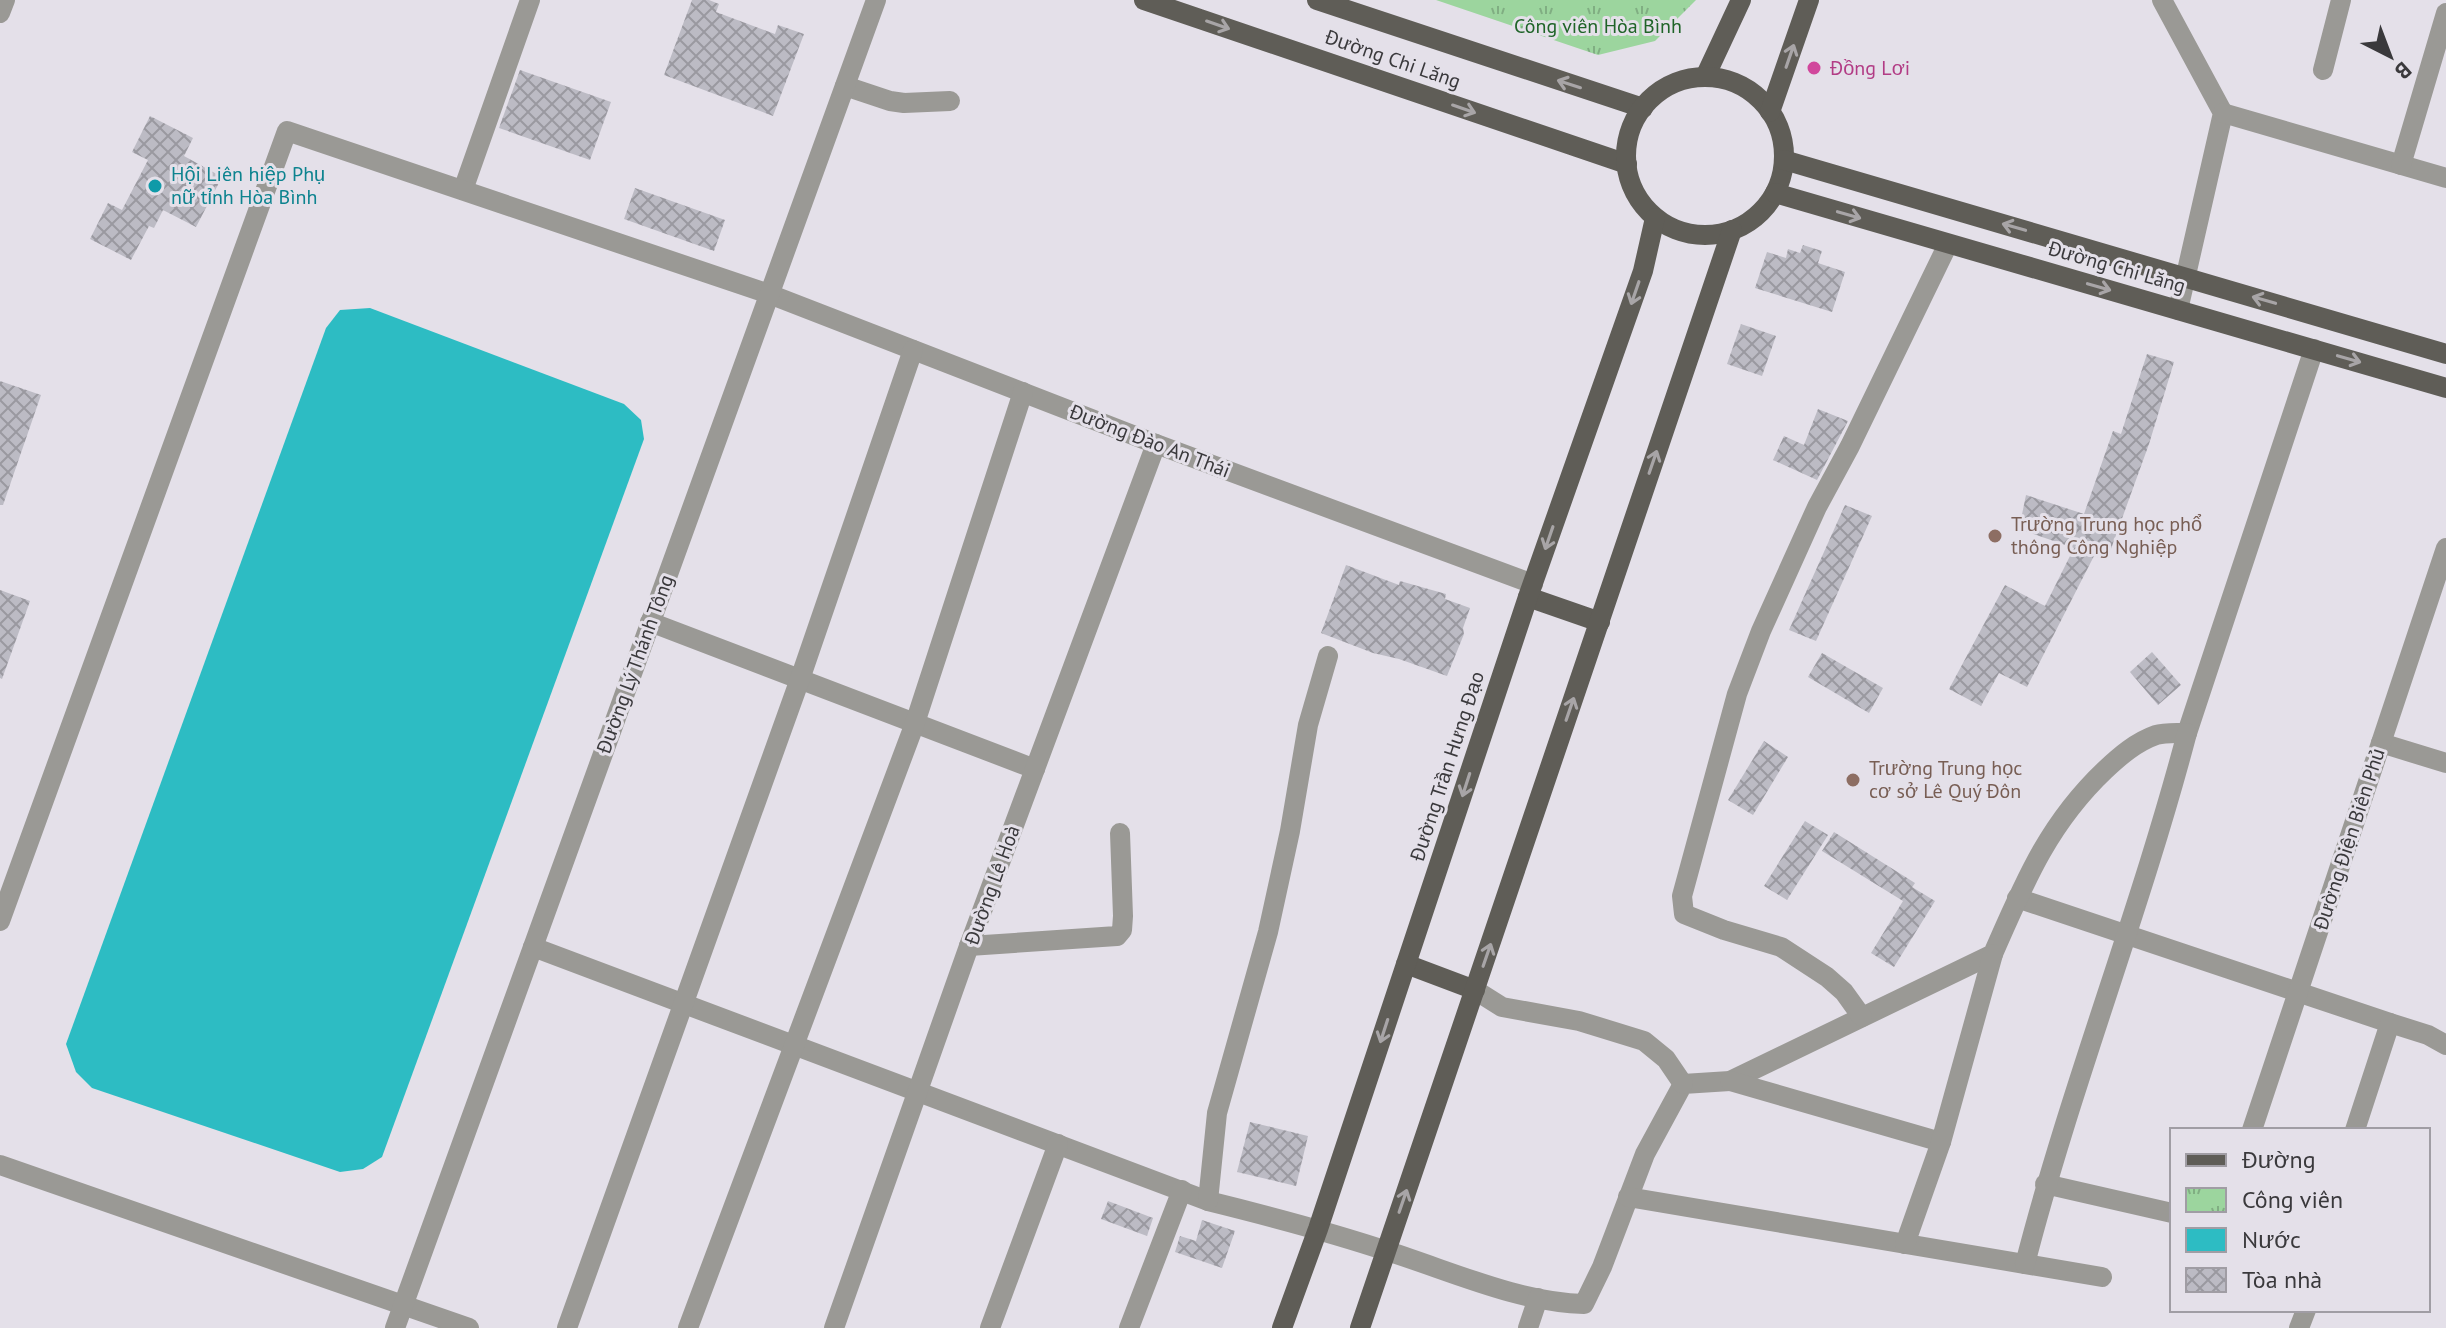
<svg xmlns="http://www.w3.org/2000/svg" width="2446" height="1328" viewBox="0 0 2446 1328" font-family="'PT Sans',sans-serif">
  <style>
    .park { fill: url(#park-tufts) }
    .water { fill: #2dbcc3 }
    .building { fill: url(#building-cross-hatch) }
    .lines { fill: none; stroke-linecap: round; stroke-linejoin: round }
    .minor { stroke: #9a9995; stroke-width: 20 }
    .major { stroke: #5f5d57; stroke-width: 20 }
    .oneway { stroke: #a8a5a7 }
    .hotel-dot { fill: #d1479c; stroke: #e4e0e9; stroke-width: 3 }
    .culture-dot { fill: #0f9aa8; stroke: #e4e0e9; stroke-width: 3 }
    .education-dot { fill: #8d6e63; stroke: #e4e0e9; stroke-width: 3 }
    .labels { text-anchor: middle; stroke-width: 6; stroke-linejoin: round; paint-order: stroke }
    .park-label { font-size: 20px; fill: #1f6428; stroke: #e4e0e9 }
    .street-label { font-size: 20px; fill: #3a393c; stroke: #e4e0e9 }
    .hotel-label { font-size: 20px; fill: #b23c85; stroke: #e4e0e9; text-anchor: start }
    .culture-label { font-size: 20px; fill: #0d838f; stroke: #e4e0e9; text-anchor: start }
    .education-label { font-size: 20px; fill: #785e54; stroke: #e4e0e9; text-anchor: start }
  </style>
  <defs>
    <pattern id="park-tufts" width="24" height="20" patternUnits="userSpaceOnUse" patternTransform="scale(2)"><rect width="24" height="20" fill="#9cd59e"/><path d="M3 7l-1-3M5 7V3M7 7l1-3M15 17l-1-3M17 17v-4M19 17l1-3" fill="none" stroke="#80ae82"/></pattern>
    <pattern id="building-cross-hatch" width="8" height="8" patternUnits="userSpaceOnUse" patternTransform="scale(2)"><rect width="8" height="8" fill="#bcbbc4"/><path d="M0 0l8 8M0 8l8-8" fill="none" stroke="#9a99a0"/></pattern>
  </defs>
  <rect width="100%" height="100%" fill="#e4e0e9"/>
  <path class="park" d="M 1436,0 L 1696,0 L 1655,41 L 1598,55 Z"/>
  <path class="water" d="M 370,308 L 624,404 L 641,420 L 644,439 L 382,1157 L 363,1169 L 340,1172 L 92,1088 L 76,1072 L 66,1044 L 326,328 L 340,310 Z"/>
  <g class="building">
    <path d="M 692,0 L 709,0 L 719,4 L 716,12 L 775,34 L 778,25 L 804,34 L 773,116 L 664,75 Z"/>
    <path d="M 520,70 L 611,102 L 590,160 L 499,128 Z"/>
    <path d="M 150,116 L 193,138 L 184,156 L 222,177 L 196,227 L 163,210 L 154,228 L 149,226 L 131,260 L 90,239 L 108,203 L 122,210 L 148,160 L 132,152 Z"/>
    <path d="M 635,188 L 725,220 L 714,251 L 624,219 Z"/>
    <path d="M 1803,245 L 1822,251 L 1818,263 L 1845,272 L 1832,312 L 1755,288 L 1767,252 L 1786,258 L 1788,249 L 1800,253 Z"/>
    <path d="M 1741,324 L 1776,336 L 1762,376 L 1727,364 Z"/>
    <path d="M 2147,354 L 2174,362 L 2149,444 L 2107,560 L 2094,556 L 2027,687 L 1999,673 L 1981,706 L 1949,689 L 2005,585 L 2045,606 L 2074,548 L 2019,529 L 2026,495 L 2084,514 L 2113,431 L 2121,434 Z"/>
    <path d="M 0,381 L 41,395 L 3,505 L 0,505 Z"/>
    <path d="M 1818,409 L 1848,421 L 1817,480 L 1773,460 L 1784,436 L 1804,445 Z"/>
    <path d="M 1845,505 L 1872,516 L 1816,641 L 1789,630 Z"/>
    <path d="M 1346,565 L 1399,585 L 1400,581 L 1446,594 L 1445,599 L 1470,608 L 1463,628 L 1464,634 L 1447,676 L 1399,659 L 1373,653 L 1321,633 Z"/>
    <path d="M 0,590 L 30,601 L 2,679 L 0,678 Z"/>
    <path d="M 2152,652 L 2181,685 L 2158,705 L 2130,672 Z"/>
    <path d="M 1822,653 L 1883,688 L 1869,713 L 1808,677 Z"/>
    <path d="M 1764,741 L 1788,757 L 1753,815 L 1728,800 Z"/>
    <path d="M 1805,821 L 1828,835 L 1787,900 L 1764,886 Z"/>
    <path d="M 1834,832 L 1915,883 L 1912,887 L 1935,901 L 1894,967 L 1871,953 L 1903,901 L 1822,851 Z"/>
    <path d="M 1250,1122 L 1308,1136 L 1296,1186 L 1237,1172 Z"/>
    <path d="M 1108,1201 L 1153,1218 L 1147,1236 L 1101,1219 Z"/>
    <path d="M 1202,1220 L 1235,1231 L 1222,1268 L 1175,1252 L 1180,1236 L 1196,1241 Z"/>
  </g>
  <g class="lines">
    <g class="minor">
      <path d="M 2162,0 L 2223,113 L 2178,310"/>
      <path d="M 0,13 L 5,0"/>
      <path d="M 2323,70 L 2341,0"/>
      <path d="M 845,86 L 890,101 L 904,103 L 950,101"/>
      <path d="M 2223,113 L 2446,178"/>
      <path d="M 2401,165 L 2446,13"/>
      <path d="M 463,190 L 530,0"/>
      <path d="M 650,622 L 1035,769"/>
      <path d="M 2381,743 L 2446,763"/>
      <path d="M 2017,898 L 2390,1023"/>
      <path d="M 0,921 L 287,131 L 769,294 L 1156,444 L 1533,584"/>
      <path d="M 969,946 L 1117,936 L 1122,930 L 1123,916 L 1120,833"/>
      <path d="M 533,947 L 1208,1201 C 1269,1216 1330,1232 1390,1252 C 1453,1272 1518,1302 1584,1304 L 1602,1267 L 1645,1154 L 1683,1084 L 1730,1081 L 1993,954 C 2024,883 2048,824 2105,770 C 2120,756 2136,742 2156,735 C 2165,732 2177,733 2187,733 L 2314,349"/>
      <path d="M 1475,990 L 1502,1007 L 1579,1021 L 1644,1041 L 1666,1059 L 1683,1084"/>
      <path d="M 1862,1017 L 1844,992 L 1827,977 L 1781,947 L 1724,930 L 1684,914 L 1682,896 L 1737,694 L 1761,631 L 1817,507 L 1850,446 L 1948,244"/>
      <path d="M 1730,1081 L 1941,1142"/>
      <path d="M 2252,1130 L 2446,548"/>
      <path d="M 2355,1130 L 2390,1023 L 2428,1035 L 2446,1045"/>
      <path d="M 0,1165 L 469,1328"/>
      <path d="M 2045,1184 L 2172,1213"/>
      <path d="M 1628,1197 L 2102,1277"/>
      <path d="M 1208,1201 L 1217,1113 L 1268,932 L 1290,831 L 1308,725 L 1328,656"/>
      <path d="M 1905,1244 L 1941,1142 L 1993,954"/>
      <path d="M 2025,1264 C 2071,1085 2140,912 2187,733"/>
      <path d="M 395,1328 L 876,0"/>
      <path d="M 567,1328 L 800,679 L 913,350"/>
      <path d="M 688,1328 L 915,723 L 1023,392"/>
      <path d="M 834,1328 L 969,946 L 1156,444"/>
      <path d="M 990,1328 L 1058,1144"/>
      <path d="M 1129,1328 L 1182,1190"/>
      <path d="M 1528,1328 L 1538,1298"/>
      <path d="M 2299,1328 L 2306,1310"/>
    </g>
    <g class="major">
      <path d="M 1144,0 L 1627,164"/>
      <path d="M 1317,0 L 1643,108"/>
      <path d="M 1705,77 L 1741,0"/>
      <circle cx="1705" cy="156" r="79"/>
      <path d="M 1770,112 L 1809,0"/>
      <path d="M 1784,160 L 2446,354"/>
      <path d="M 1775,193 L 2446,388"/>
      <path d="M 1528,597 L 1600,622"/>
      <path d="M 1406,964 L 1475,990"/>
      <path d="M 1282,1328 L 1318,1229 L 1528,597 L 1643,271 L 1655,218"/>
      <path d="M 1360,1328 L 1732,230"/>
    </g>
  </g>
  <defs><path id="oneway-shaft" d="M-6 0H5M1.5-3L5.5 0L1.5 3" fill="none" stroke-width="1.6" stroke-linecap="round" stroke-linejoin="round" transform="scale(2)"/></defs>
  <g class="oneway">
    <use href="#oneway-shaft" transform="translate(1218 25) rotate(19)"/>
    <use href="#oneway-shaft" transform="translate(1790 56) rotate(-71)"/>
    <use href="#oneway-shaft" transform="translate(1569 84) rotate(-162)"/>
    <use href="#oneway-shaft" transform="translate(1464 109) rotate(19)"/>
    <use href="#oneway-shaft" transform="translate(1849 215) rotate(16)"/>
    <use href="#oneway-shaft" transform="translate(2014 227) rotate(-164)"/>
    <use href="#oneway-shaft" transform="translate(2099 287) rotate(16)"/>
    <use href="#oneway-shaft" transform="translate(1635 293) rotate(109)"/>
    <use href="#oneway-shaft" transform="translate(2264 300) rotate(-164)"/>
    <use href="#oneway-shaft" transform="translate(2349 359) rotate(16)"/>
    <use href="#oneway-shaft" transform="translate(1653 462) rotate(-71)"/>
    <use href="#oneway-shaft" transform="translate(1549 538) rotate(109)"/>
    <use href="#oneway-shaft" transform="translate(1570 709) rotate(-71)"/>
    <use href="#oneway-shaft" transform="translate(1466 785) rotate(108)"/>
    <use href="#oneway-shaft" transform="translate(1487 955) rotate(-71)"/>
    <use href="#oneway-shaft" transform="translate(1384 1031) rotate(108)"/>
    <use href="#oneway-shaft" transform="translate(1403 1201) rotate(-71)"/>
  </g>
  <circle class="hotel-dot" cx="1814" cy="68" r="8"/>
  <circle class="culture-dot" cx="155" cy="186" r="8"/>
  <g class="education-dot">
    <circle cx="1995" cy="536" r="8"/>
    <circle cx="1853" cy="780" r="8"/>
  </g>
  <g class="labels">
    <g class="park-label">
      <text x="1598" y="33">Công viên Hòa Bình</text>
    </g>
    <g class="street-label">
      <text transform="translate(1393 59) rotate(19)" y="7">Đường Chi Lăng</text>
      <text transform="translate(2117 267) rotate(16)" y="7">Đường Chi Lăng</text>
      <text transform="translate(1150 441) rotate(21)" y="7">Đường Đào An Thái</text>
      <text transform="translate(635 664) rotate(-70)" y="7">Đường Lý Thánh Tông</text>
      <text transform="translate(1447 766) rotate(-72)" y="7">Đường Trần Hưng Đạo</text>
      <text transform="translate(2349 839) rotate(-72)" y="7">Đường Điện Biên Phủ</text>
      <text transform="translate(992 885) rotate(-70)" y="7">Đường Lê Hoà</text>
    </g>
    <g class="hotel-label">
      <text x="1830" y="75">Đồng Lơi</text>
    </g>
    <g class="culture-label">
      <text x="171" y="181">Hội Liên hiệp Phụ<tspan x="171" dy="23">nữ tỉnh Hòa Bình</tspan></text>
    </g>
    <g class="education-label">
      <text x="2011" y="531">Trường Trung học phổ<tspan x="2011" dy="23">thông Công Nghiệp</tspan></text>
      <text x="1869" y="775">Trường Trung học<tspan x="1869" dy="23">cơ sở Lê Quý Đôn</tspan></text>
    </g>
  </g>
  <rect x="2170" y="1128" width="260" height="184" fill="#e4e0e9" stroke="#a09da4" stroke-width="2"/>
  <rect x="2186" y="1154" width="40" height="12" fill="#5f5d57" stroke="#a09da4" stroke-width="2"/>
  <text x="2242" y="1168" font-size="24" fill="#3a393c">Đường</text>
  <rect x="2186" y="1188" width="40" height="24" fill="url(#park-tufts)" stroke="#a09da4" stroke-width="2"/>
  <text x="2242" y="1208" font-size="24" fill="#3a393c">Công viên</text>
  <rect x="2186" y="1228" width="40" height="24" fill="#2dbcc3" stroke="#a09da4" stroke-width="2"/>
  <text x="2242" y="1248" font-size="24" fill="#3a393c">Nước</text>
  <rect x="2186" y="1268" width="40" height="24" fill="url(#building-cross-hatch)" stroke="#a09da4" stroke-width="2"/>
  <text x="2242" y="1288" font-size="24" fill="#3a393c">Tòa nhà</text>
  <g transform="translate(2390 56) rotate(138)" stroke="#e4e0e9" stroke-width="6" paint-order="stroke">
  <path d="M0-6L14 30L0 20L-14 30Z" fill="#3a393c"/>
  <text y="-12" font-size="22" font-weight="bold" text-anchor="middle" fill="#3a393c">B</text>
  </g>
</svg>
